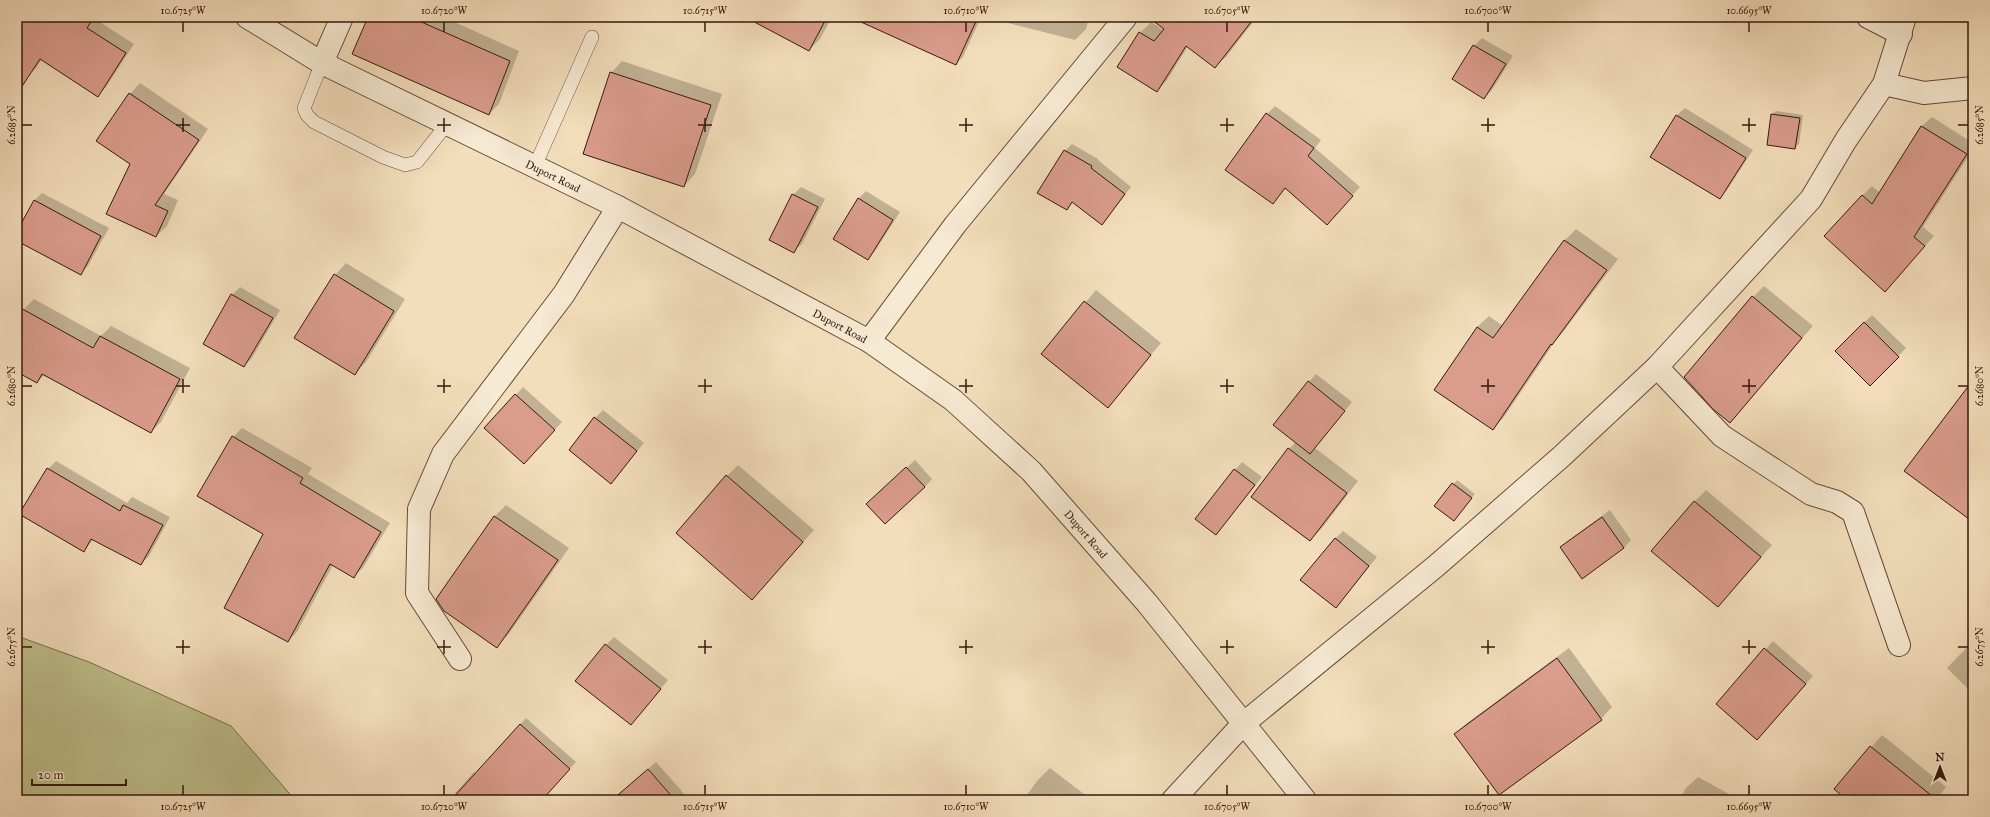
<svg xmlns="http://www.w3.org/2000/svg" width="1990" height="817" viewBox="0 0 1990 817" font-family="'IM FELL Great Primer',serif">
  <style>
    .green { fill: #bfc08d; stroke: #7a6c4e }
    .shadow { fill: #0003 }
    .building { fill: #da9c8d; stroke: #36190e }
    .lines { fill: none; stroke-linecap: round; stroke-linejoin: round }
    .lane-casing { stroke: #654a39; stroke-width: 14 }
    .street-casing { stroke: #654a39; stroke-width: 24 }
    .lane { stroke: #f7ead3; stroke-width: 13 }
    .street { stroke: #f7ead3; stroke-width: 22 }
    .ticks { fill: none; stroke: #36190e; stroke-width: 1.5 }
    .labels { text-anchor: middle; stroke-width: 3; stroke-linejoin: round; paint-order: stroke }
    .street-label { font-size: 11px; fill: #36190e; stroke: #f7ead3 }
    .neatline { fill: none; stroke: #36190e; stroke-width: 1.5 }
    .ticks-label { font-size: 10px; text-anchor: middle; fill: #36190e }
  </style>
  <rect width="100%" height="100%" fill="#f3debb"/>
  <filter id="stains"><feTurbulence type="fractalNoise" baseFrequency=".005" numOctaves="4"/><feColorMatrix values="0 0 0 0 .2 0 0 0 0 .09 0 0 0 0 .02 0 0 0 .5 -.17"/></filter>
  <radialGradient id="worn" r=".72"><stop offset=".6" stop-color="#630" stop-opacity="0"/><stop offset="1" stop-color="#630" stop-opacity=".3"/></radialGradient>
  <path class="green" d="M 17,636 L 89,662 L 231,726 L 295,800 L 17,800 Z"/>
  <g class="shadow">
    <path d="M 17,17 L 96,17 L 95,19 L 134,44 L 106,87 L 98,95 L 42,59 L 36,68 L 17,84 Z"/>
    <path d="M 276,17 L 287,17 L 283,21 Z"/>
    <path d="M 369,17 L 443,17 L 519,51 L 499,104 L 489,114 Z"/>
    <path d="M 770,17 L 832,17 L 820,39 L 809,50 Z"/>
    <path d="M 889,17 L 981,17 L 963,57 L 956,64 Z"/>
    <path d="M 1010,17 L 1089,17 L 1086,29 L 1075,40 L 1008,23 Z"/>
    <path d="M 1174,17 L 1257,17 L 1226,57 L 1215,67 L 1188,46 L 1167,80 L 1157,91 L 1118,67 L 1140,33 L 1151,22 L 1164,30 Z"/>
    <path d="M 1482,38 L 1513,56 L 1492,90 L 1484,98 L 1453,79 L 1474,46 Z"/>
    <path d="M 622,61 L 722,94 L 695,174 L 684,186 L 611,73 Z"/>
    <path d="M 140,83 L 208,129 L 164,194 L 178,200 L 167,226 L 156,236 L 131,163 L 98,141 L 130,94 Z"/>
    <path d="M 1275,106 L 1321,140 L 1315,148 L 1360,187 L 1334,216 L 1286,188 L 1273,203 L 1267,114 Z"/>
    <path d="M 1685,108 L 1753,150 L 1727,190 L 1720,198 L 1652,157 L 1677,115 Z"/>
    <path d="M 1776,111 L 1803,115 L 1799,144 L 1795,148 L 1768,144 L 1772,114 Z"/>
    <path d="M 1932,117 L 1973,143 L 1973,149 L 1923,227 L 1934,236 L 1894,281 L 1862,196 L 1872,186 L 1880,193 L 1922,126 Z"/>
    <path d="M 1072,144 L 1098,159 L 1098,160 L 1131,187 L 1102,224 L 1073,202 L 1067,209 L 1039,192 L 1065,151 Z"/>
    <path d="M 801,187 L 825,199 L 802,244 L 794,251 L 793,195 Z"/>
    <path d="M 866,191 L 900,212 L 875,251 L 868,259 L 834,239 L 859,198 Z"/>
    <path d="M 42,193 L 109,228 L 88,266 L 80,274 L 17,240 L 17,233 L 34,201 Z"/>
    <path d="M 1576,229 L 1618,259 L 1563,332 L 1556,340 L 1504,417 L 1493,429 L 1477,327 L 1489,316 L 1503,326 L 1565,240 Z"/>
    <path d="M 346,263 L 405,299 L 366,362 L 355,373 L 335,275 Z"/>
    <path d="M 1764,286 L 1813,326 L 1730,421 L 1753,297 Z"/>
    <path d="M 240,287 L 280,310 L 252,358 L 244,366 L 232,295 Z"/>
    <path d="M 1096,290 L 1161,343 L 1108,406 L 1042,354 Z"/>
    <path d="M 34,299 L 101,336 L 111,326 L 190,368 L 161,422 L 151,432 L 44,375 L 37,382 L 17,371 L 17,321 L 23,310 Z"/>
    <path d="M 1872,315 L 1906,348 L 1870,385 L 1836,351 Z"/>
    <path d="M 1316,374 L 1352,402 L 1315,448 L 1358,481 L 1322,528 L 1310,540 L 1289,449 L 1296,442 L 1309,382 Z"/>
    <path d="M 523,387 L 562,422 L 524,463 L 516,395 Z"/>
    <path d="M 603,410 L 644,443 L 611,483 L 595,418 Z"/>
    <path d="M 242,428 L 312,468 L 308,474 L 390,523 L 363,568 L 353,577 L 333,565 L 297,632 L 288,641 L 264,534 L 233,437 Z"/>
    <path d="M 915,460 L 932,479 L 925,487 L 875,496 Z"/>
    <path d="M 56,461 L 127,503 L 132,497 L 170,517 L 149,556 L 141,564 L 94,539 L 84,550 L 48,469 Z"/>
    <path d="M 1242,462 L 1262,477 L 1216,534 L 1235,470 Z"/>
    <path d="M 738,465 L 814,530 L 763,587 L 727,476 Z"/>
    <path d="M 1457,480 L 1475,494 L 1457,516 L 1436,506 Z"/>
    <path d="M 1706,490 L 1772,545 L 1718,606 L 1694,502 Z"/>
    <path d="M 506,505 L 569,548 L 508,635 L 497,646 L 437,599 L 495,516 Z"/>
    <path d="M 1610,510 L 1631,540 L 1624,548 L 1561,547 L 1569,540 Z"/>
    <path d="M 1343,531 L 1377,557 L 1343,599 L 1335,539 Z"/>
    <path d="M 614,637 L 668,680 L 631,724 L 606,645 Z"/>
    <path d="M 1773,641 L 1813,676 L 1765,731 L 1717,704 Z"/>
    <path d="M 1973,641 L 1973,694 L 1947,668 Z"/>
    <path d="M 1569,648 L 1612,707 L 1601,719 L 1500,794 L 1455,734 L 1467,723 Z"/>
    <path d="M 526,718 L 576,762 L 554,786 L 538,800 L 457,800 L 452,797 L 474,772 L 476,774 Z"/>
    <path d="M 1882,735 L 1946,787 L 1936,800 L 1848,800 L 1835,789 Z"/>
    <path d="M 656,762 L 687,797 L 684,800 L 612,800 Z"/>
    <path d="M 1050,768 L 1092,800 L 1023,800 L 1038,780 Z"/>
    <path d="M 1698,777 L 1740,800 L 1679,800 L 1686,788 Z"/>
  </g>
  <g class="building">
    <path d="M 17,17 L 94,17 L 87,28 L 126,53 L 98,97 L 40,59 L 17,94 Z"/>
    <path d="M 368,17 L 410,17 L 510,61 L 489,115 L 352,54 Z"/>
    <path d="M 745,17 L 827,17 L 809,51 Z"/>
    <path d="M 850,17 L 978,17 L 956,65 Z"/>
    <path d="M 1148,17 L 1255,17 L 1215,68 L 1186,46 L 1157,92 L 1117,67 L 1139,32 L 1154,41 L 1164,29 Z"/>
    <path d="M 1473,45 L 1506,64 L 1484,99 L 1452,79 Z"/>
    <path d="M 610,72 L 711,105 L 684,187 L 583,154 Z"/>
    <path d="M 129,93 L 199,140 L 155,205 L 168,211 L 156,237 L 106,214 L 130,164 L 96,141 Z"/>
    <path d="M 1266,113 L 1314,148 L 1308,156 L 1353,196 L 1327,225 L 1285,188 L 1273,204 L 1225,170 Z"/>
    <path d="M 1771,114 L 1800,118 L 1795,149 L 1767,145 Z"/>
    <path d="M 1676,115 L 1746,158 L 1720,199 L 1650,157 Z"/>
    <path d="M 1921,126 L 1967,154 L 1914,237 L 1925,246 L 1885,292 L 1824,236 L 1862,195 L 1872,204 Z"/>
    <path d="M 1064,150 L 1092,166 L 1091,168 L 1125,194 L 1102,225 L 1072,202 L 1067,210 L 1037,193 Z"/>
    <path d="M 792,194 L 818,207 L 794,253 L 769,240 Z"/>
    <path d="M 858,198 L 893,220 L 868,260 L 833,239 Z"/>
    <path d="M 34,200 L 101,236 L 81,275 L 17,241 L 17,231 Z"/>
    <path d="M 1564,240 L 1607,270 L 1552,345 L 1551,344 L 1493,430 L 1434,390 L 1477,327 L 1493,338 Z"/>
    <path d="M 334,274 L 394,311 L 355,375 L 294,338 Z"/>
    <path d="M 231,294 L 273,318 L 244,367 L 203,344 Z"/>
    <path d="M 1752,296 L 1802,338 L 1730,423 L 1713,409 L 1684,377 Z"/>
    <path d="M 1084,301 L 1151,355 L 1108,408 L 1041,354 Z"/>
    <path d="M 17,306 L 93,348 L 100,336 L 180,379 L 151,433 L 42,374 L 37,383 L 17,372 Z"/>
    <path d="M 1864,322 L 1899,357 L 1870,386 L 1835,351 Z"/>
    <path d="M 1973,380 L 1973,522 L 1904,471 Z"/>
    <path d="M 1308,381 L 1345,411 L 1310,454 L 1273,425 Z"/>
    <path d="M 515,394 L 555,430 L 524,464 L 484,428 Z"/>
    <path d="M 594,417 L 637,451 L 611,484 L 569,450 Z"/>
    <path d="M 232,436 L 303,478 L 300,483 L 381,532 L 354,578 L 330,564 L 288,642 L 224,608 L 263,534 L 197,496 Z"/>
    <path d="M 1288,448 L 1347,493 L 1310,541 L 1251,497 Z"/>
    <path d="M 906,467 L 925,487 L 885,524 L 866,504 Z"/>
    <path d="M 47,468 L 120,511 L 123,505 L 163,525 L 141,565 L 91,539 L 84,552 L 19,514 Z"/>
    <path d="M 1234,469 L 1255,485 L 1216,535 L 1195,519 Z"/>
    <path d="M 726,475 L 803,542 L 752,600 L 676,533 Z"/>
    <path d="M 1452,483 L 1472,498 L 1454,521 L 1434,506 Z"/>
    <path d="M 1694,501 L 1761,557 L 1718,607 L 1651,551 Z"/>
    <path d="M 494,516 L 558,560 L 497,648 L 444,611 L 436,599 Z"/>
    <path d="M 1602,517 L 1624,548 L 1582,579 L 1560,547 Z"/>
    <path d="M 1335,538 L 1369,566 L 1336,608 L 1300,580 Z"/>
    <path d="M 605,644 L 661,689 L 631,725 L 575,681 Z"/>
    <path d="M 1764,648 L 1806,684 L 1757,740 L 1716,704 Z"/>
    <path d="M 1557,658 L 1602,720 L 1499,795 L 1454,734 Z"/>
    <path d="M 520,724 L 570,769 L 542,800 L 451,800 Z"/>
    <path d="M 1870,746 L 1937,800 L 1847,800 L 1834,789 Z"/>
    <path d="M 648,769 L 675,800 L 612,800 Z"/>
  </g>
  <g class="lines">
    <defs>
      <g id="lane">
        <path d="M 322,63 L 304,108 L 307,115 L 314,122 L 383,157 L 405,165 L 417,162 L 447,124"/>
        <path d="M 535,166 L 592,37"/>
      </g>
      <g id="street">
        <path d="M 247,17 L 322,63 L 618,207 L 869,341 L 953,400 L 1031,471 L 1147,603 L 1305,800"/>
        <path d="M 1868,17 L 1901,34"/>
        <path d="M 322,63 L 342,17"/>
        <path d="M 1884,84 L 1924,93 L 1973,88"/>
        <path d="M 869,341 L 955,225 L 1126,17"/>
        <path d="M 1657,367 L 1722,436 L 1811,494 L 1837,502 L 1853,512 L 1899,645"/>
        <path d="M 460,659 L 417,593 L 419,509 L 443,454 L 564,294 L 618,207"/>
        <path d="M 1173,800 L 1243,724 L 1436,566 L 1562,456 L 1657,367 L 1811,199 L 1846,140 L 1884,84 L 1905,17"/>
      </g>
    </defs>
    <use href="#lane" class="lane-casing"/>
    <use href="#street" class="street-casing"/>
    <use href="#lane" class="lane"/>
    <use href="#street" class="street"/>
  </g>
  <path class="ticks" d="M 183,22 L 183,32M 444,22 L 444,32M 705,22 L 705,32M 966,22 L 966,32M 1227,22 L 1227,32M 1488,22 L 1488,32M 1749,22 L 1749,32M 183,118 L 183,132M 444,118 L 444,132M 705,118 L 705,132M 966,118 L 966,132M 1227,118 L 1227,132M 1488,118 L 1488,132M 1749,118 L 1749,132M 22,125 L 32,125M 176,125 L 190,125M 437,125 L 451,125M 698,125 L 712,125M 959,125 L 973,125M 1220,125 L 1234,125M 1481,125 L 1495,125M 1742,125 L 1756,125M 1958,125 L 1968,125M 183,379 L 183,393M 444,379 L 444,393M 705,379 L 705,393M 966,379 L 966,393M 1227,379 L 1227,393M 1488,379 L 1488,393M 1749,379 L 1749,393M 22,386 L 32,386M 176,386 L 190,386M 437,386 L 451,386M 698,386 L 712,386M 959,386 L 973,386M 1220,386 L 1234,386M 1481,386 L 1495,386M 1742,386 L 1756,386M 1958,386 L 1968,386M 183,640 L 183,654M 444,640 L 444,654M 705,640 L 705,654M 966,640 L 966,654M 1227,640 L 1227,654M 1488,640 L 1488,654M 1749,640 L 1749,654M 22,647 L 32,647M 176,647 L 190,647M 437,647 L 451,647M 698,647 L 712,647M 959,647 L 973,647M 1220,647 L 1234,647M 1481,647 L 1495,647M 1742,647 L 1756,647M 1958,647 L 1968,647M 183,785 L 183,795M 444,785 L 444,795M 705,785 L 705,795M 966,785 L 966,795M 1227,785 L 1227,795M 1488,785 L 1488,795M 1749,785 L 1749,795"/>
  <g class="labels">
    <g class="street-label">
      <text transform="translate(553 176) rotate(26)" y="4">Duport Road</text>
      <text transform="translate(840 326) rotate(28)" y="4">Duport Road</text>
      <text transform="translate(1086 534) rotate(49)" y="4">Duport Road</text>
    </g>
  </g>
  <rect width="1990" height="817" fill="none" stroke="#f3debb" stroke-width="44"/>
  <g transform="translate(1940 767)" stroke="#f7ead3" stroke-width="3" paint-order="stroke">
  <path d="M0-3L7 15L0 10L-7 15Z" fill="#36190e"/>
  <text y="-6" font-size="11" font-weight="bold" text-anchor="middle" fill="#36190e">N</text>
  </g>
  <path d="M32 779v6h94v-6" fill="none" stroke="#36190e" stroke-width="2"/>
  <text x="38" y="779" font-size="12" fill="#36190e" stroke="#f7ead3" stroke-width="3" paint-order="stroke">20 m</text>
  <rect x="22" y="22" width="1946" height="773" class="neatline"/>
  <g class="ticks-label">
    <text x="183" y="14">10.6725°W</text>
    <text x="444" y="14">10.6720°W</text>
    <text x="705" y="14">10.6715°W</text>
    <text x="966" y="14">10.6710°W</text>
    <text x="1227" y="14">10.6705°W</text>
    <text x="1488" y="14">10.6700°W</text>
    <text x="1749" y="14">10.6695°W</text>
    <text transform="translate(11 125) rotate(-90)" y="4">6.2685°N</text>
    <text transform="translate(1979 125) rotate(-90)" y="4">6.2685°N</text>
    <text transform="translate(11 386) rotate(-90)" y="4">6.2680°N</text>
    <text transform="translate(1979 386) rotate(-90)" y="4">6.2680°N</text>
    <text transform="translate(11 647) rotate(-90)" y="4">6.2675°N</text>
    <text transform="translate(1979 647) rotate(-90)" y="4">6.2675°N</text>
    <text x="183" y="810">10.6725°W</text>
    <text x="444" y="810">10.6720°W</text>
    <text x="705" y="810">10.6715°W</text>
    <text x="966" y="810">10.6710°W</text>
    <text x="1227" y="810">10.6705°W</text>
    <text x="1488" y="810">10.6700°W</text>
    <text x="1749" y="810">10.6695°W</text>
  </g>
  <rect width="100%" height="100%" filter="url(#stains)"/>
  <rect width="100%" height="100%" fill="url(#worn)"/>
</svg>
